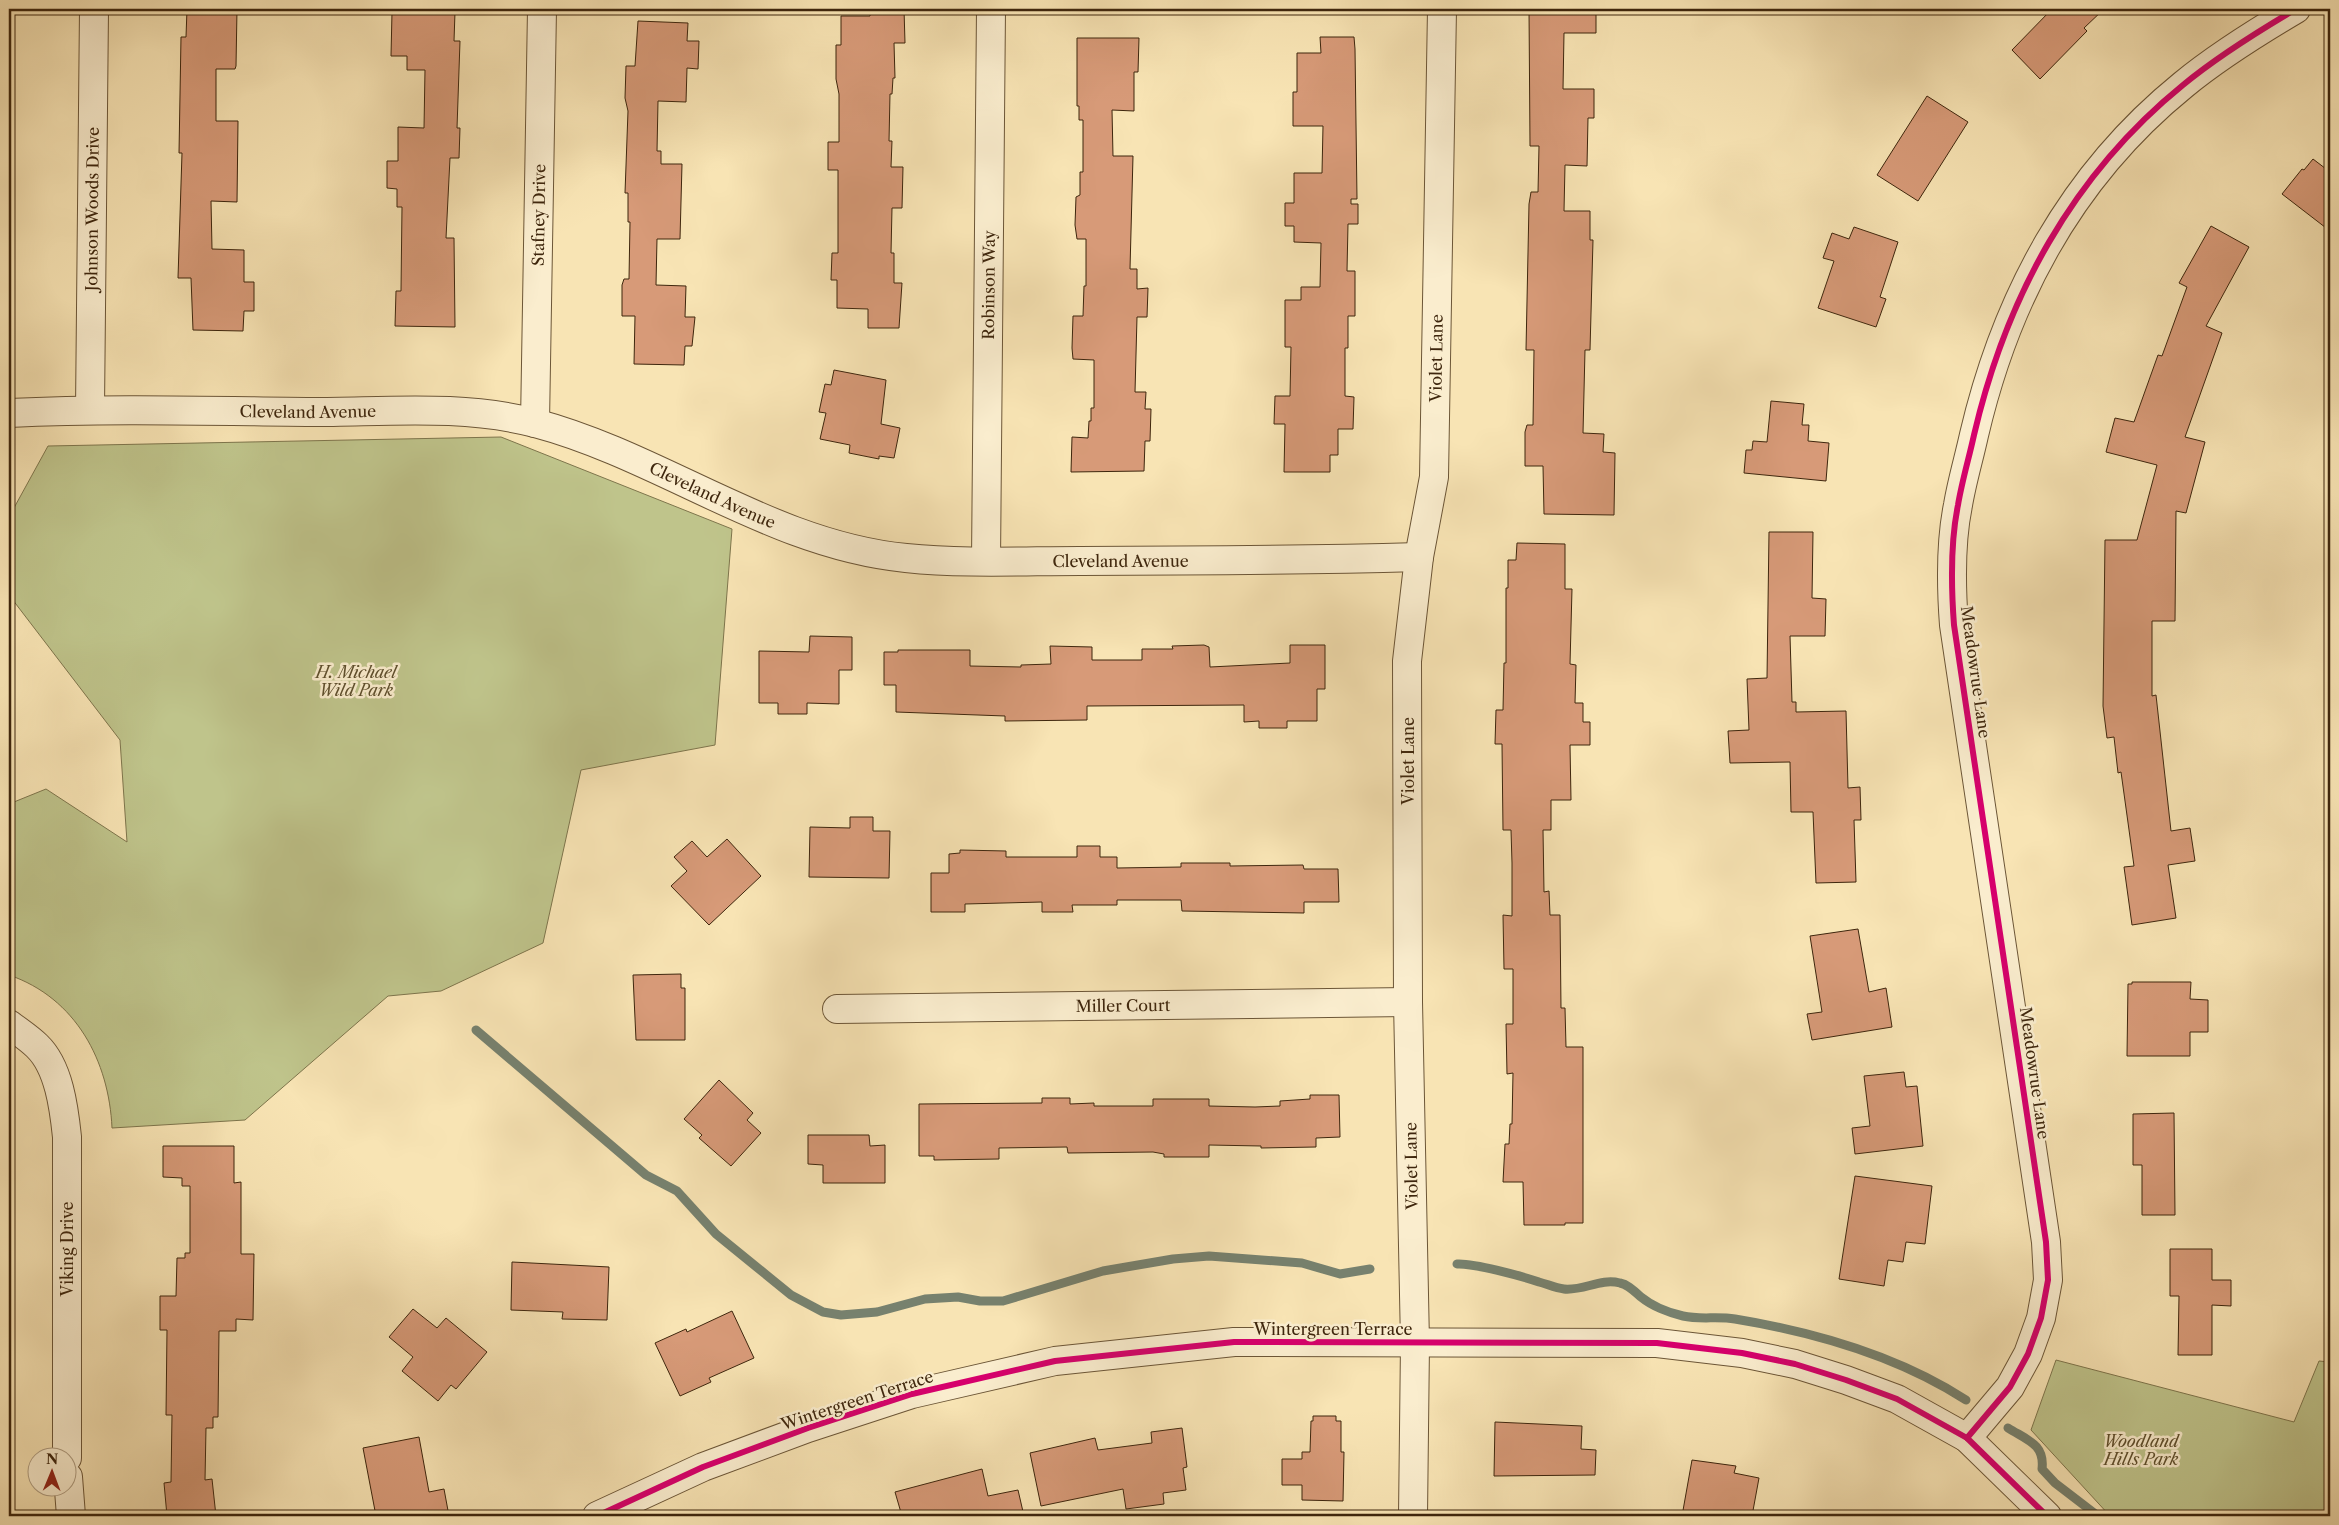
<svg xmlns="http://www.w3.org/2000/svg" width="2339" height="1525" viewBox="0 0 2339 1525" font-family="'Libre Caslon Text',serif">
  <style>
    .green { fill: #bfc48b; stroke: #7e754c }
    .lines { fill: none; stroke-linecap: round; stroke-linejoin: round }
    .stream { stroke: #77816e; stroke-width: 9 }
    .building { fill: #d79a78; stroke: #3e260d }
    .street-casing { stroke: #6c5637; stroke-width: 30 }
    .street { stroke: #faedce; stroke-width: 28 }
    .cycleway-casing { stroke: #faedce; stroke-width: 9 }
    .cycleway { stroke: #d6006c; stroke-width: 6 }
    .labels { text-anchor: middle; stroke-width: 5; stroke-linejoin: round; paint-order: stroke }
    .street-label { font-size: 16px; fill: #3e260d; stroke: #faedce }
    .park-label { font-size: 16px; font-style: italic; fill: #5e4e2c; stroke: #faedce }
  </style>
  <rect width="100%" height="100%" fill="#f8e4b4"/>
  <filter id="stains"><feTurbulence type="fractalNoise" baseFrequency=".004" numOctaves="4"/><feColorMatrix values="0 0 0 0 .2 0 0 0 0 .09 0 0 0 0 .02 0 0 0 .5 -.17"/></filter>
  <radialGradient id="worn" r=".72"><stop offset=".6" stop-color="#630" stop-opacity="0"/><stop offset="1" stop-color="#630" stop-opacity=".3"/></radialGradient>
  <g class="green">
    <path d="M 501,437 L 732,529 L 715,745 L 581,770 L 543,943 L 441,991 L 388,996 L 245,1120 L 112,1128 C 109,1061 76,998 9,975 L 9,804 L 46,789 L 127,842 L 120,740 L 9,595 L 9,517 L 48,446 Z"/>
    <path d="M 2056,1360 L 2294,1422 L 2319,1361 L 2330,1362 L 2330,1516 L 2110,1516 L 2031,1430 Z"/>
  </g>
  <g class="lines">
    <g class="stream">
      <path d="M 476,1030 L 646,1175 L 677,1191 L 716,1234 L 791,1295 L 823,1312 L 841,1315 L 877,1312 L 925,1299 L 958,1297 L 980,1301 L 1003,1301 L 1103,1271 L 1173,1259 L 1209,1256 L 1302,1263 L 1340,1274 L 1370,1269"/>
      <path d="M 1457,1264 C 1474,1263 1521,1276 1539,1282 C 1547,1284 1555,1288 1564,1289 C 1584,1291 1600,1278 1620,1283 C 1629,1285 1634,1291 1641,1297 C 1652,1306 1669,1313 1683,1316 C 1700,1320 1717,1316 1735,1319 C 1814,1332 1898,1356 1966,1400"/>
      <path d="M 2008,1428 C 2027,1440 2045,1444 2042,1469 L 2055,1483 L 2098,1516"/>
    </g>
  </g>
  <g class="building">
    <path d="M 187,9 L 237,9 L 236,66 L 235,69 L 216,69 L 216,121 L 238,121 L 237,202 L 211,201 L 212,249 L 244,250 L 244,282 L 254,282 L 254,311 L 244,311 L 243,331 L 193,330 L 191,278 L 178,278 L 182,153 L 179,153 L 181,37 L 186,37 Z"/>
    <path d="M 398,9 L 451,9 L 451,12 L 455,12 L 454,41 L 460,41 L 457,128 L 460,128 L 459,158 L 450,158 L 446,238 L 454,238 L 455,327 L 395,326 L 396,291 L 401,291 L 402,207 L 397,207 L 397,189 L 387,188 L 387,161 L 398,161 L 398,127 L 424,128 L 425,70 L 407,70 L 407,56 L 391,56 L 392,12 L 398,12 Z"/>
    <path d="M 870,9 L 904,9 L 905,43 L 894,43 L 895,78 L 893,78 L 892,94 L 890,94 L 889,141 L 892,141 L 891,167 L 903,167 L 902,208 L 892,208 L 891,253 L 894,253 L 894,283 L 902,283 L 899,328 L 868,328 L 868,309 L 837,308 L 837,280 L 831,280 L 832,253 L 838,253 L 838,170 L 828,170 L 828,142 L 839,142 L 839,94 L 836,79 L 836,45 L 841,45 L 841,16 L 870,16 Z"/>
    <path d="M 1529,9 L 1596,9 L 1596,33 L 1564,33 L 1563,89 L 1594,89 L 1594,118 L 1588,118 L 1587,166 L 1565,165 L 1564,211 L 1590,211 L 1590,240 L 1593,240 L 1590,350 L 1585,350 L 1583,433 L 1604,434 L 1603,452 L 1615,453 L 1614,515 L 1544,514 L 1543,466 L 1525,466 L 1525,432 L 1527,425 L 1533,425 L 1534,350 L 1526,350 L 1529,204 L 1531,192 L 1538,192 L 1539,146 L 1530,146 Z"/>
    <path d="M 2052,9 L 2104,9 L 2084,28 L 2087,31 L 2040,79 L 2012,50 Z"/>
    <path d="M 638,21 L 688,23 L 687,41 L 699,41 L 698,69 L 687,68 L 686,102 L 658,101 L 657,151 L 661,151 L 661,164 L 682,164 L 680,239 L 657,239 L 656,285 L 686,286 L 685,317 L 695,317 L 692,346 L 685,346 L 684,365 L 634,364 L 635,316 L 622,316 L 622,285 L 624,279 L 629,279 L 630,222 L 628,222 L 628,193 L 625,193 L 628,111 L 625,98 L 626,66 L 635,66 Z"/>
    <path d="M 1320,37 L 1354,37 L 1355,49 L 1357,199 L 1351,199 L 1351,204 L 1358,204 L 1358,224 L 1348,224 L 1347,271 L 1355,271 L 1355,316 L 1348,316 L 1348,348 L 1345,348 L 1345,396 L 1354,397 L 1353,429 L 1338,429 L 1338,455 L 1330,455 L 1330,472 L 1284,472 L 1285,424 L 1274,424 L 1275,396 L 1290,396 L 1291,347 L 1285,347 L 1285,300 L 1301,300 L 1301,287 L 1320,287 L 1321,243 L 1294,242 L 1294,226 L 1285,226 L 1285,203 L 1294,203 L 1294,173 L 1322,173 L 1323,126 L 1293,126 L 1293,92 L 1297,92 L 1297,53 L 1321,53 Z"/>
    <path d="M 1077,38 L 1139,38 L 1138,72 L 1134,72 L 1134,111 L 1112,110 L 1113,156 L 1133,156 L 1130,269 L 1137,269 L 1137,289 L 1148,288 L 1147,317 L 1137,317 L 1135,392 L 1146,392 L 1145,409 L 1151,409 L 1150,441 L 1145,441 L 1144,471 L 1071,472 L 1072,437 L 1088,438 L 1089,421 L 1091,421 L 1091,408 L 1094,408 L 1094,360 L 1073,359 L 1072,348 L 1073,316 L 1083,316 L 1084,286 L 1086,286 L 1086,239 L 1077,239 L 1075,225 L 1076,197 L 1080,195 L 1080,172 L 1083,172 L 1083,120 L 1079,120 L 1079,106 L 1077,106 Z"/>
    <path d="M 1927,96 L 1968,122 L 1918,201 L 1877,175 Z"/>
    <path d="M 2313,159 L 2330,172 L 2330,231 L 2282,194 L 2302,169 L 2304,170 Z"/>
    <path d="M 2211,226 L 2249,247 L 2206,326 L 2222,333 L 2185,437 L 2205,442 L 2186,513 L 2176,511 L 2175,621 L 2152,621 L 2152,696 L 2156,695 L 2171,831 L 2190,828 L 2195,861 L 2168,865 L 2176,918 L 2132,925 L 2124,867 L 2134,866 L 2121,772 L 2118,773 L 2114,737 L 2107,738 L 2103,706 L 2105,540 L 2137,540 L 2157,465 L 2106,452 L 2115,418 L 2134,422 L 2158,355 L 2162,356 L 2187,287 L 2179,283 Z"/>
    <path d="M 1854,227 L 1898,242 L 1880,297 L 1886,299 L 1876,327 L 1818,308 L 1834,261 L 1823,258 L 1832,233 L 1849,239 Z"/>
    <path d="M 834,370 L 886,380 L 881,424 L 900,428 L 894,458 L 879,456 L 879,459 L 849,453 L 850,445 L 820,439 L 826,413 L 819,412 L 825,384 L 831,385 Z"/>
    <path d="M 1771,401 L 1804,404 L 1802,425 L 1809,425 L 1808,441 L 1829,443 L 1826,481 L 1744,473 L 1746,450 L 1752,450 L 1753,441 L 1767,442 Z"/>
    <path d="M 1769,532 L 1813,532 L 1812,598 L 1826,599 L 1825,636 L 1790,636 L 1792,702 L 1796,702 L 1796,712 L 1846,711 L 1848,788 L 1860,787 L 1861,820 L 1854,820 L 1856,882 L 1816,883 L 1813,812 L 1791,812 L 1790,762 L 1730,763 L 1728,731 L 1749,730 L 1747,679 L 1767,678 Z"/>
    <path d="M 1517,543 L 1565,544 L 1565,589 L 1572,589 L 1570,664 L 1576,665 L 1575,703 L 1583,703 L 1583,722 L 1590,722 L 1590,745 L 1570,745 L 1571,800 L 1551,800 L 1551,830 L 1543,830 L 1544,892 L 1549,891 L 1550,915 L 1560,915 L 1561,1008 L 1565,1008 L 1566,1047 L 1583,1047 L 1583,1223 L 1565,1223 L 1565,1225 L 1524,1225 L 1523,1182 L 1503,1182 L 1505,1144 L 1509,1144 L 1510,1124 L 1512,1124 L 1513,1073 L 1507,1074 L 1506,1024 L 1513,1024 L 1513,969 L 1504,969 L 1503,915 L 1512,916 L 1512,863 L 1511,830 L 1503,830 L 1502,744 L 1495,744 L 1496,710 L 1503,710 L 1504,663 L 1506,663 L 1506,588 L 1508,588 L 1508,560 L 1516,560 Z"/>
    <path d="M 810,636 L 852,637 L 852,670 L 839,670 L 839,704 L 807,703 L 807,714 L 778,714 L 778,703 L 759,703 L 759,651 L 809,652 Z"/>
    <path d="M 1204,645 L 1209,647 L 1210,667 L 1290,663 L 1290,645 L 1325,645 L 1325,689 L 1317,689 L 1317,721 L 1287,721 L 1287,728 L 1259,728 L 1259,721 L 1244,722 L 1244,705 L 1087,706 L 1087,720 L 1005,721 L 1005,716 L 896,712 L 896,685 L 884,685 L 884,652 L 898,652 L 898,650 L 970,650 L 970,666 L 1021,667 L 1021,665 L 1051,664 L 1050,646 L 1092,647 L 1092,660 L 1142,660 L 1142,649 L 1173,649 L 1172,646 Z"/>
    <path d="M 850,817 L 873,817 L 873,831 L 890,831 L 889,878 L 809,877 L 810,827 L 850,828 Z"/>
    <path d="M 727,839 L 761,876 L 709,925 L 671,886 L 687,871 L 674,857 L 692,841 L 707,857 Z"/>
    <path d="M 1077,846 L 1100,846 L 1100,857 L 1117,857 L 1117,868 L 1181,867 L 1181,863 L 1230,863 L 1230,866 L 1303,865 L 1304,869 L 1338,869 L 1339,902 L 1304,902 L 1304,913 L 1182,911 L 1181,900 L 1117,900 L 1117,905 L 1072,905 L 1073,912 L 1042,912 L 1042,902 L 965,904 L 965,912 L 931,912 L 931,873 L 949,873 L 949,854 L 960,853 L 960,850 L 1006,851 L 1006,857 L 1077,857 Z"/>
    <path d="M 1858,929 L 1869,992 L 1886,988 L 1892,1027 L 1812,1040 L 1807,1014 L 1822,1012 L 1810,936 Z"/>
    <path d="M 681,974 L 681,988 L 685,988 L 685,1040 L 636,1040 L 633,975 Z"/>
    <path d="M 2132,982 L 2191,982 L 2190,999 L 2208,1000 L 2208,1032 L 2190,1032 L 2190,1056 L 2127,1056 L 2128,984 L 2132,984 Z"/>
    <path d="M 1904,1072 L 1906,1087 L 1917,1086 L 1923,1146 L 1855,1154 L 1852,1128 L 1870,1126 L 1864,1076 Z"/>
    <path d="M 719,1080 L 753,1113 L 747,1120 L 761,1133 L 731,1166 L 699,1138 L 702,1135 L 684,1119 Z"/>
    <path d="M 1310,1095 L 1339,1095 L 1340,1137 L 1316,1138 L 1316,1147 L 1261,1148 L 1261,1146 L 1209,1145 L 1209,1157 L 1164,1157 L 1164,1154 L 1153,1152 L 1068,1153 L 1067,1147 L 999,1148 L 999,1159 L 934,1160 L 934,1156 L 919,1156 L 919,1104 L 1042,1103 L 1042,1098 L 1070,1098 L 1070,1104 L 1094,1103 L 1094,1106 L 1153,1106 L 1153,1099 L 1209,1099 L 1209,1106 L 1255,1107 L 1280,1106 L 1280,1101 L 1310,1099 Z"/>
    <path d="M 2174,1113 L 2175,1215 L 2142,1215 L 2142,1165 L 2133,1165 L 2133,1114 Z"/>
    <path d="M 808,1135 L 869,1135 L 870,1146 L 885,1145 L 885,1183 L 823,1183 L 823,1165 L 808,1164 Z"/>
    <path d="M 163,1146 L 234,1146 L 234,1183 L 241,1182 L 241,1254 L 254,1254 L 253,1320 L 236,1319 L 236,1331 L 219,1331 L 218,1417 L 213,1417 L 213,1428 L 206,1428 L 205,1480 L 212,1479 L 216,1516 L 167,1516 L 164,1483 L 171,1482 L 172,1415 L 166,1415 L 167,1330 L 160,1330 L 160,1296 L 176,1296 L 177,1258 L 185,1258 L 185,1253 L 190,1253 L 190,1186 L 182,1186 L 182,1178 L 163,1177 Z"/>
    <path d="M 1855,1176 L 1932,1186 L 1925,1244 L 1906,1242 L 1903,1262 L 1888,1260 L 1884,1286 L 1839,1279 Z"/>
    <path d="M 2170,1249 L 2212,1249 L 2212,1280 L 2231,1280 L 2231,1306 L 2212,1305 L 2212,1355 L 2178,1355 L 2179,1296 L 2170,1296 Z"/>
    <path d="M 512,1262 L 609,1267 L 607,1320 L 562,1319 L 563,1312 L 511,1310 Z"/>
    <path d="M 413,1309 L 437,1328 L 446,1318 L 487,1352 L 456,1389 L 451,1385 L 438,1401 L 402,1371 L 413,1357 L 389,1337 Z"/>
    <path d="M 732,1311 L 754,1358 L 709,1378 L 711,1382 L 680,1396 L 655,1343 L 686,1329 L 687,1332 Z"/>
    <path d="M 1313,1416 L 1336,1416 L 1336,1421 L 1341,1421 L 1341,1452 L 1344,1452 L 1343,1501 L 1302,1500 L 1302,1485 L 1282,1485 L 1282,1459 L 1302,1459 L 1302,1452 L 1310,1452 L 1311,1421 L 1313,1421 Z"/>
    <path d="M 1495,1422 L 1582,1426 L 1581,1449 L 1596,1450 L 1595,1475 L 1494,1476 Z"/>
    <path d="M 1182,1428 L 1187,1467 L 1183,1468 L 1186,1490 L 1163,1493 L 1164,1504 L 1126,1509 L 1123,1489 L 1041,1506 L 1030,1453 L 1095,1438 L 1098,1450 L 1152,1443 L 1151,1432 Z"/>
    <path d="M 419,1437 L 429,1492 L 444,1489 L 449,1516 L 376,1516 L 363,1448 Z"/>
    <path d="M 1692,1460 L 1736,1466 L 1734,1473 L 1759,1478 L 1752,1516 L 1682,1516 Z"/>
    <path d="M 982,1469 L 988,1496 L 1018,1490 L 1024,1516 L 902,1516 L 895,1492 Z"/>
  </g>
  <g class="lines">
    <defs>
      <g id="street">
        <path id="s1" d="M 90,409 L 94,9"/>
        <path id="s2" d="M 9,413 C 110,408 211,411 312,412 C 386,412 462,404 535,423 C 663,457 772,545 906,558 C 963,564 1023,561 1080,561 C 1193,561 1306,560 1419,557"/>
        <path id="s3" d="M 535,423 L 542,9"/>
        <path id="s4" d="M 986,561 L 991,9"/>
        <path id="s5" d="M 837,1009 L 1408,1002"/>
        <path d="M 9,1024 C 18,1031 29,1038 37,1046 C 59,1067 64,1108 67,1137 L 67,1458"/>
        <path d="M 1967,1438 L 2010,1387 L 2028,1354 L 2041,1318 L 2048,1280 L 2046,1242 L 1954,625 C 1951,585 1950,544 1958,505 C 1962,481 1969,458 1974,435 C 2006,298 2072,175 2183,85 C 2218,56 2257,32 2296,9"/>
        <path d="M 68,1477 L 71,1516"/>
        <path d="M 597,1516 L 703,1467 L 808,1428 L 912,1394 L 1055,1361 L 1234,1342 L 1657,1343 L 1742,1353 L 1795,1364 L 1846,1380 L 1897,1399 L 1967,1438 L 2047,1516"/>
        <path id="s6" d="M 1413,1516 L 1415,1343 L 1408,1002 L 1407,661 L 1419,557 L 1434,477 L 1442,9"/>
      </g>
    </defs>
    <use href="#street" class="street-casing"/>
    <use href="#street" class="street"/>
    <defs>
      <g id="cycleway">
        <path d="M 1967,1438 L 2010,1387 L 2028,1354 L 2041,1318 L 2048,1280 L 2046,1242 L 1954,625 C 1951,585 1950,544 1958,505 C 1962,481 1969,458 1974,435 C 2006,298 2072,175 2183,85 C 2218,56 2257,32 2296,9"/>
        <path d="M 597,1516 L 703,1467 L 808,1428 L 912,1394 L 1055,1361 L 1234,1342 L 1657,1343 L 1742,1353 L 1795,1364 L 1846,1380 L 1897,1399 L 1967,1438 L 2047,1516"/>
      </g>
    </defs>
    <use href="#cycleway" class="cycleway-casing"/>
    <use href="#cycleway" class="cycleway"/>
  </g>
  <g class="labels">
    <g class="street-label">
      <text dy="6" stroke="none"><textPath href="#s1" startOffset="200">Johnson Woods Drive</textPath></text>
      <text dy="6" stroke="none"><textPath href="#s3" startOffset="208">Stafney Drive</textPath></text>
      <text dy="6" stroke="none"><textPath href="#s4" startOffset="276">Robinson Way</textPath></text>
      <text dy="6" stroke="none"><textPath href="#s6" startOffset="1160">Violet Lane</textPath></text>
      <text dy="6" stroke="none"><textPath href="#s2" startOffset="299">Cleveland Avenue</textPath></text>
      <text dy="6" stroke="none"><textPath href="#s2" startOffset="719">Cleveland Avenue</textPath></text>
      <text dy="6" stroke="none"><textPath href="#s2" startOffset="1138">Cleveland Avenue</textPath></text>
      <text transform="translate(1976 672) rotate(82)" y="6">Meadowrue Lane</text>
      <text transform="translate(1408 761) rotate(-90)" y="6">Violet Lane</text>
      <text dy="6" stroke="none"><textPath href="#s5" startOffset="286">Miller Court</textPath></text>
      <text transform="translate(2035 1073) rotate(82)" y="6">Meadowrue Lane</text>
      <text transform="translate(1411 1166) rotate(-91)" y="6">Violet Lane</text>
      <text transform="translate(67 1249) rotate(-90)" y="6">Viking Drive</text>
      <text x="1333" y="1335">Wintergreen Terrace</text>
      <text transform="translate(857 1400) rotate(-18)" y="6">Wintergreen Terrace</text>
    </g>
    <g class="park-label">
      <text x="356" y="678">H. Michael<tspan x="356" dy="18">Wild Park</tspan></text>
      <text x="2141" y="1447">Woodland<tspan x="2141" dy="18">Hills Park</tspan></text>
    </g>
  </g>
  <rect width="2339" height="1525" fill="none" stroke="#f8e4b4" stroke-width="30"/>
  <rect x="10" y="10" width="2319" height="1505" fill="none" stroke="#3e260d" stroke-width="2.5"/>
  <rect x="15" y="15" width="2309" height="1495" fill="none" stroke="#3e260d"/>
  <g transform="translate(52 1472) rotate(1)"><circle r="24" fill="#faedce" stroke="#af9d81"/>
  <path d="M0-4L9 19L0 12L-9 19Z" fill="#8f2418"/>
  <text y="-8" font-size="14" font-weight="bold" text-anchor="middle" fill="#3e260d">N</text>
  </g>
  <rect width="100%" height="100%" filter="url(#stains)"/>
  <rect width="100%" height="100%" fill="url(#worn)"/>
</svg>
